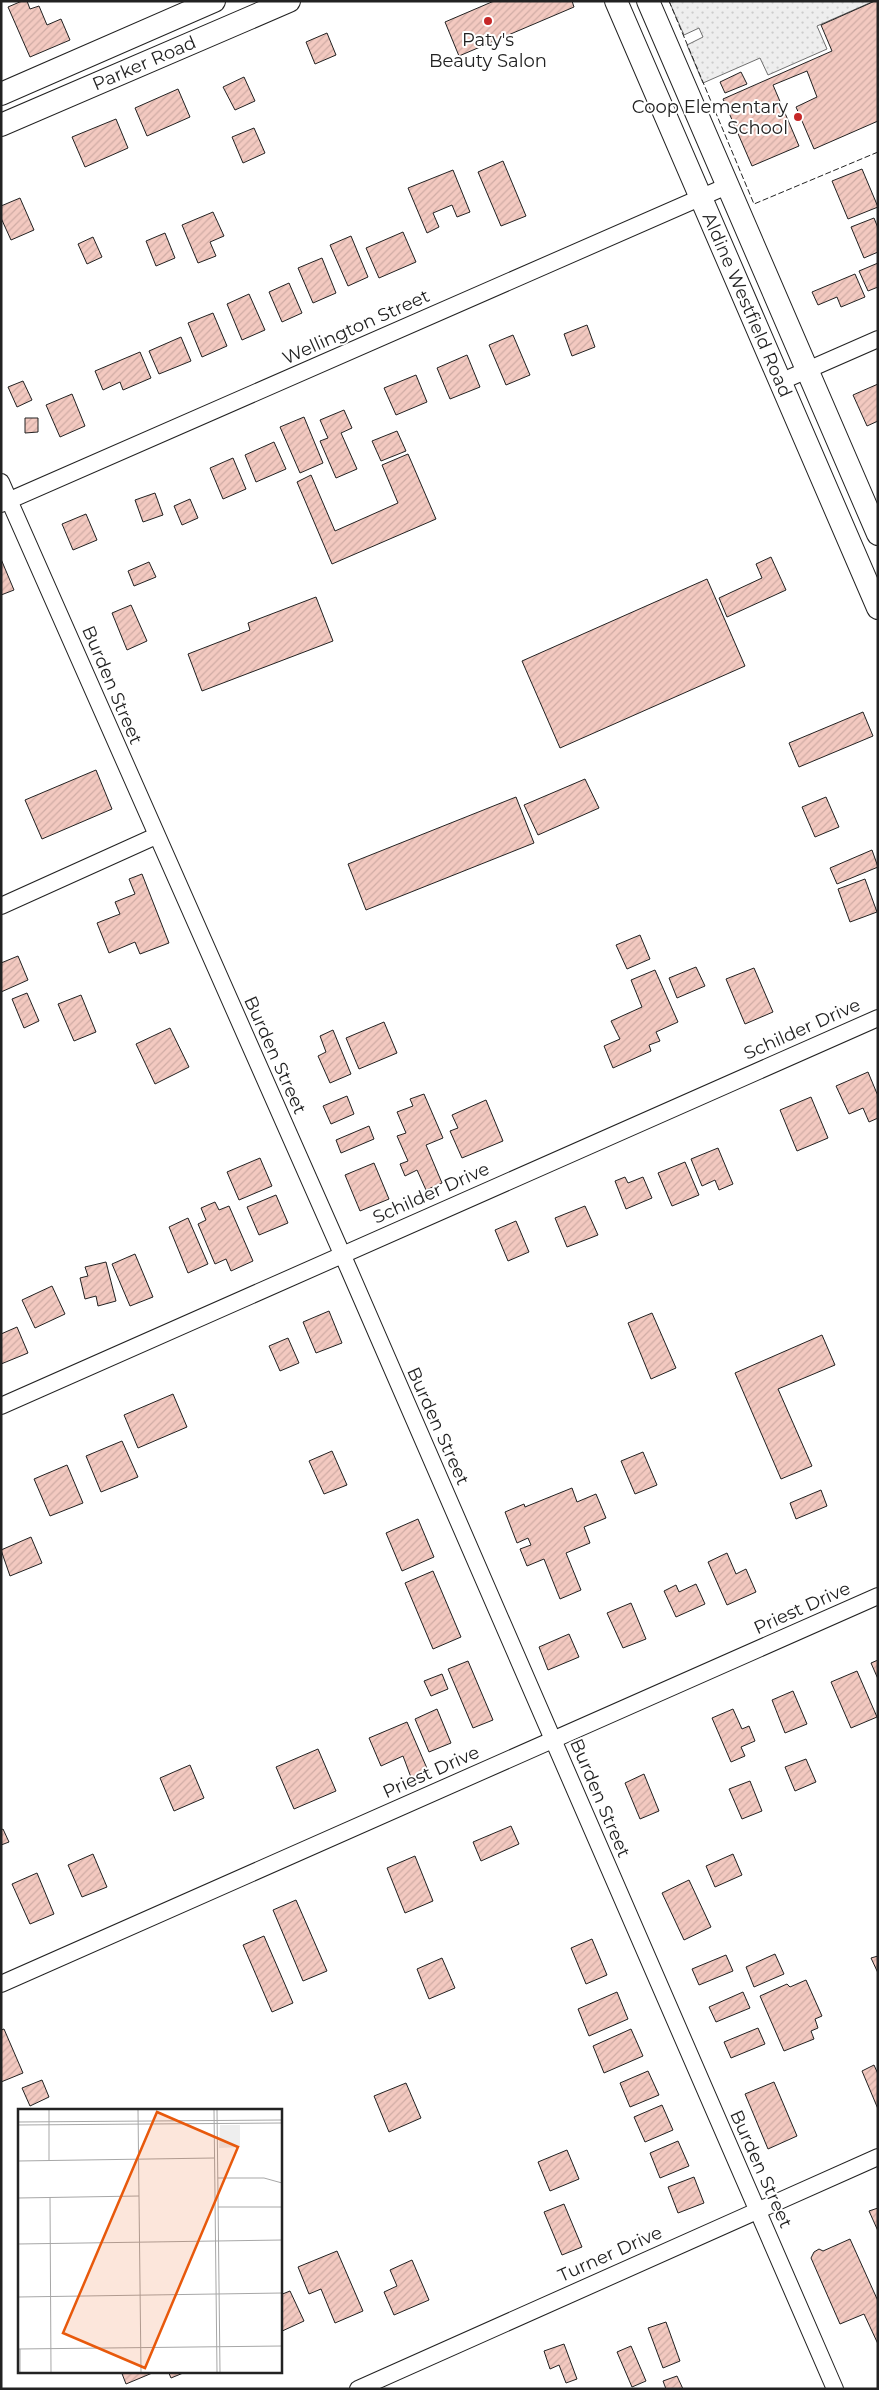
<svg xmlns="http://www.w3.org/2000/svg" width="879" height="2390" viewBox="0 0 879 2390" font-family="Montserrat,sans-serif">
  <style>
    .green { fill: url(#green-dots); stroke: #6f6f6f }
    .building { fill: url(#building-hatch); stroke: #222 }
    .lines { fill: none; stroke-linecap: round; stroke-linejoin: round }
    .street-casing { stroke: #222; stroke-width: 18 }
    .secondary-casing { stroke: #222; stroke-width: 24 }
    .street { stroke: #fff; stroke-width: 16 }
    .secondary { stroke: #fff; stroke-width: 22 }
    .fence { stroke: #222; stroke-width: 1; stroke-dasharray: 6 2.5; stroke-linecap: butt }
    .poi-dot { fill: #c62828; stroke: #fff; stroke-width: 2 }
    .labels { text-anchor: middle; stroke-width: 4; stroke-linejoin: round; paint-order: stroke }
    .poi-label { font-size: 18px; fill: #222; stroke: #fff }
    .street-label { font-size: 18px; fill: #222; stroke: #fff }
    .inset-road { fill: none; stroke: #a7a7a7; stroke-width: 1 }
    .view { fill: #e8590c; fill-opacity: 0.15; stroke: #e8590c; stroke-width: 2.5 }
    .inset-edge { fill: none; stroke: #222; stroke-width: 2.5 }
  </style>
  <defs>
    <pattern id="green-dots" width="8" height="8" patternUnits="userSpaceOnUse" patternTransform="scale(1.25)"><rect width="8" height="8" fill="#eee"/><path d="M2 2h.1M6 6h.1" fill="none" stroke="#ccc" stroke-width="1.8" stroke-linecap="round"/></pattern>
    <pattern id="building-hatch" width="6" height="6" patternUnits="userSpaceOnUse" patternTransform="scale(1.25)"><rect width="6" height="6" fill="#f3c9c0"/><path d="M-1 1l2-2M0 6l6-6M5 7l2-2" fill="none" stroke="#d0aca5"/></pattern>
  </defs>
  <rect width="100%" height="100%" fill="#fff"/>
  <path class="green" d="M 669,1 L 874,1 L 817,26 L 827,49 L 768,75 L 760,58 L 703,83 L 687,45 L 703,37 L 699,28 L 684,35 Z"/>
  <g class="building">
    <path d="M 22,1 L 27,1 L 30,9 L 39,6 L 47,25 L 61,19 L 70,40 L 30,57 L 8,7 Z"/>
    <path d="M 494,1 L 572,1 L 574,7 L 459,56 L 445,22 Z"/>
    <path d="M 875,1 L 878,1 L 878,121 L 814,149 L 796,107 L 817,97 L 807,71 L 773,85 L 799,146 L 752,166 L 723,99 L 832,51 L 821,25 Z"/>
    <path d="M 327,33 L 336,55 L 315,64 L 306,42 Z"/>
    <path d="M 741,72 L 747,84 L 725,93 L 720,82 Z"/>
    <path d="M 244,77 L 255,101 L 235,110 L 223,87 Z"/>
    <path d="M 178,89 L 190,117 L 147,136 L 135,108 Z"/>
    <path d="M 116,119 L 128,148 L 85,167 L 72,137 Z"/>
    <path d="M 254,128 L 265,153 L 243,163 L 232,137 Z"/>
    <path d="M 503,161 L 526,216 L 501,226 L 478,172 Z"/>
    <path d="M 862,169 L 878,207 L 848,219 L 832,181 Z"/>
    <path d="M 453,170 L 470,212 L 457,217 L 452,205 L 433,213 L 439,227 L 427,233 L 408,188 Z"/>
    <path d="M 20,198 L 34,230 L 11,240 L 1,218 L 1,206 Z"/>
    <path d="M 213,212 L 224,236 L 210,242 L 216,256 L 198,263 L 182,225 Z"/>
    <path d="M 874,218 L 878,228 L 878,252 L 864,258 L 851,227 Z"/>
    <path d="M 403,232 L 416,262 L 379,278 L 366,248 Z"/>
    <path d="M 165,233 L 175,258 L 156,266 L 146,241 Z"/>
    <path d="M 351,236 L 368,277 L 348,286 L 330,245 Z"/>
    <path d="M 93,237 L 102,257 L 87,264 L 78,244 Z"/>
    <path d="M 322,258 L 336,293 L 313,303 L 298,268 Z"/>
    <path d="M 878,263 L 878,287 L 868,291 L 859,271 Z"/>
    <path d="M 855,274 L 865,297 L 841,307 L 837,297 L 818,305 L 812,292 Z"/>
    <path d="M 289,283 L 302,313 L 282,322 L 269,292 Z"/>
    <path d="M 249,294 L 265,330 L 242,340 L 227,304 Z"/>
    <path d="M 213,313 L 227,346 L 202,357 L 188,323 Z"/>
    <path d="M 587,325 L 595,347 L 572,356 L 564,334 Z"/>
    <path d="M 513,335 L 530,375 L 506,385 L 489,345 Z"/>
    <path d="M 181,337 L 191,361 L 159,374 L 149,351 Z"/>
    <path d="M 140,352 L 151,378 L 123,390 L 120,382 L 103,390 L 95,371 Z"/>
    <path d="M 467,355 L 480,387 L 450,399 L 437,368 Z"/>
    <path d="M 416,375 L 427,402 L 396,415 L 384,388 Z"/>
    <path d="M 23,381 L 32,400 L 17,407 L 8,387 Z"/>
    <path d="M 878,384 L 878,421 L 867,426 L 853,395 Z"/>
    <path d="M 72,394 L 85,426 L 60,437 L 46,405 Z"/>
    <path d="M 344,410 L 352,428 L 341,433 L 357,469 L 336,478 L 320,441 L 328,438 L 320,420 Z"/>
    <path d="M 304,417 L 323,463 L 300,473 L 280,427 Z"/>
    <path d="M 25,418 L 38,418 L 38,432 L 25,433 Z"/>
    <path d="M 397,431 L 406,451 L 381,461 L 372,441 Z"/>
    <path d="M 274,442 L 286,469 L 256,482 L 245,455 Z"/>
    <path d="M 408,454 L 436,519 L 332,564 L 297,482 L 311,475 L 335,531 L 398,503 L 382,465 Z"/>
    <path d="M 233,458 L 246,489 L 223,499 L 210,468 Z"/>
    <path d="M 155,493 L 163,515 L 143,522 L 135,500 Z"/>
    <path d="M 190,499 L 198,518 L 182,525 L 174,506 Z"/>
    <path d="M 86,514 L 97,540 L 73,550 L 62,524 Z"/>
    <path d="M 771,557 L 786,590 L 727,617 L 719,598 L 762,578 L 756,564 Z"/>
    <path d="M 1,559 L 14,590 L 1,595 Z"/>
    <path d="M 149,562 L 156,577 L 134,586 L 128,571 Z"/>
    <path d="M 707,579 L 745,666 L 560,748 L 522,661 Z"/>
    <path d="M 316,597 L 333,641 L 202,691 L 188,654 L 250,630 L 248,623 Z"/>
    <path d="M 131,605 L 147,641 L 127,650 L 112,613 Z"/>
    <path d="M 863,712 L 873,736 L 799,767 L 789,743 Z"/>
    <path d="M 96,770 L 112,809 L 42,839 L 25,800 Z"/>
    <path d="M 585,779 L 599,808 L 538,835 L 524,805 Z"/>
    <path d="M 516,797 L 534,843 L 366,910 L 348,864 Z"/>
    <path d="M 826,797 L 839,827 L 815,837 L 802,807 Z"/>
    <path d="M 872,850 L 878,867 L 837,884 L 830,868 Z"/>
    <path d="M 142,874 L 169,943 L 140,954 L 135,942 L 109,953 L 97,923 L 120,914 L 115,902 L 135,894 L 129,879 Z"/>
    <path d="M 865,879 L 877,912 L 850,922 L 838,889 Z"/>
    <path d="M 640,935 L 650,959 L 627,969 L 616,945 Z"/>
    <path d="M 18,956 L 28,980 L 1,992 L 1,963 Z"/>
    <path d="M 696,967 L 705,986 L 677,998 L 669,978 Z"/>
    <path d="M 754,968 L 773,1012 L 745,1024 L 726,979 Z"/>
    <path d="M 655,970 L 678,1022 L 656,1032 L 660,1041 L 649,1045 L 651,1051 L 613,1068 L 604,1046 L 620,1039 L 611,1021 L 642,1007 L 631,980 Z"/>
    <path d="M 27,993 L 39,1021 L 24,1028 L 12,999 Z"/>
    <path d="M 81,995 L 96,1032 L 74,1041 L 58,1004 Z"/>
    <path d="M 384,1022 L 397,1053 L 359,1069 L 346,1038 Z"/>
    <path d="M 170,1028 L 189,1067 L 155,1084 L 136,1044 Z"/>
    <path d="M 333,1030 L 351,1074 L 330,1083 L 318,1056 L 326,1052 L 320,1036 Z"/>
    <path d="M 868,1072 L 878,1096 L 878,1118 L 869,1122 L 863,1108 L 849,1114 L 836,1086 Z"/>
    <path d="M 424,1094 L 443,1138 L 426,1145 L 442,1183 L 426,1190 L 417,1170 L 405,1176 L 400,1164 L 408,1161 L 397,1136 L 406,1133 L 397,1112 L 413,1106 L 410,1099 Z"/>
    <path d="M 347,1096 L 354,1114 L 331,1124 L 323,1106 Z"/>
    <path d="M 811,1097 L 828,1138 L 797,1151 L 780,1110 Z"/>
    <path d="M 486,1100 L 503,1141 L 462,1158 L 450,1131 L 458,1128 L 452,1115 Z"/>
    <path d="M 369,1126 L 374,1139 L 341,1153 L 336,1140 Z"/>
    <path d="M 718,1148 L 733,1184 L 719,1190 L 715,1180 L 702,1186 L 691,1159 Z"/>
    <path d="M 260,1158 L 272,1186 L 239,1200 L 227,1172 Z"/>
    <path d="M 685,1162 L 699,1195 L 672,1206 L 658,1173 Z"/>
    <path d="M 374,1163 L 389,1199 L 360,1211 L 345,1175 Z"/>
    <path d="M 625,1177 L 628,1183 L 643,1177 L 652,1198 L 626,1209 L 615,1181 Z"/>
    <path d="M 276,1195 L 288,1223 L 259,1235 L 247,1207 Z"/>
    <path d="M 215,1202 L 219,1210 L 229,1206 L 253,1261 L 231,1271 L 226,1259 L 215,1264 L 198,1224 L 206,1220 L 201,1208 Z"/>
    <path d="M 585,1206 L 598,1235 L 567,1247 L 555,1218 Z"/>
    <path d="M 188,1218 L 208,1264 L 188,1273 L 169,1227 Z"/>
    <path d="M 516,1221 L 529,1252 L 508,1261 L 495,1230 Z"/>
    <path d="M 135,1254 L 153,1297 L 130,1306 L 112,1264 Z"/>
    <path d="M 106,1262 L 116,1301 L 98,1306 L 96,1296 L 85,1299 L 80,1278 L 88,1276 L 85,1267 Z"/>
    <path d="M 52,1286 L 65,1314 L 35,1328 L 22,1300 Z"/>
    <path d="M 329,1311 L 342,1343 L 316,1353 L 303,1322 Z"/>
    <path d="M 652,1313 L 676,1368 L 651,1379 L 628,1323 Z"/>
    <path d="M 17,1327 L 28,1353 L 1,1364 L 1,1334 Z"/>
    <path d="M 822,1335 L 835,1365 L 778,1389 L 812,1466 L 781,1479 L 735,1373 Z"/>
    <path d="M 288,1338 L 299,1363 L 280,1371 L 269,1346 Z"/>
    <path d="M 173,1394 L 187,1427 L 138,1448 L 124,1415 Z"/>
    <path d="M 122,1441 L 138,1477 L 101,1492 L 86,1456 Z"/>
    <path d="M 332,1451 L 347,1485 L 324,1494 L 309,1461 Z"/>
    <path d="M 643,1452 L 657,1485 L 635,1494 L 621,1461 Z"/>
    <path d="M 67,1465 L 83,1503 L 50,1516 L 34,1479 Z"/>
    <path d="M 572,1488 L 577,1502 L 596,1494 L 606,1518 L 584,1527 L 590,1543 L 566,1553 L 581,1590 L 560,1599 L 544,1559 L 527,1566 L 520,1549 L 531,1545 L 528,1538 L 517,1543 L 505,1512 L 524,1504 L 525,1507 Z"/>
    <path d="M 821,1490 L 827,1506 L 796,1519 L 790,1503 Z"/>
    <path d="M 418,1519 L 434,1557 L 402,1571 L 386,1533 Z"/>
    <path d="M 31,1537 L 42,1563 L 10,1576 L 1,1550 Z"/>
    <path d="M 727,1553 L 736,1574 L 746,1569 L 756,1592 L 727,1605 L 708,1562 Z"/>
    <path d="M 433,1571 L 461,1637 L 433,1649 L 405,1583 Z"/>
    <path d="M 696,1584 L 705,1604 L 676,1617 L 664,1591 L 676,1585 L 679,1592 Z"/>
    <path d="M 631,1603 L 646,1639 L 623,1648 L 607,1613 Z"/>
    <path d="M 569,1634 L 579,1657 L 548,1670 L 539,1647 Z"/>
    <path d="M 878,1660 L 878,1679 L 871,1663 Z"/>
    <path d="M 468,1661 L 493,1720 L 473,1728 L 448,1669 Z"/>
    <path d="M 857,1671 L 877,1717 L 851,1728 L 831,1682 Z"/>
    <path d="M 442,1674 L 448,1689 L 431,1696 L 424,1681 Z"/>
    <path d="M 793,1691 L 807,1724 L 785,1733 L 772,1700 Z"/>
    <path d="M 437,1709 L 451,1743 L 429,1752 L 415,1719 Z"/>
    <path d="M 733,1709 L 742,1729 L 749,1726 L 755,1741 L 741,1747 L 745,1756 L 731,1762 L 712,1718 Z"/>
    <path d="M 407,1722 L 429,1773 L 412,1780 L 403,1756 L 381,1766 L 369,1738 Z"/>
    <path d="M 318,1749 L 336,1791 L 294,1809 L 276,1767 Z"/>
    <path d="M 806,1759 L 816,1782 L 795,1791 L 785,1767 Z"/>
    <path d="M 190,1765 L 204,1798 L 174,1811 L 160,1778 Z"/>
    <path d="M 644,1774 L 659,1811 L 640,1819 L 625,1783 Z"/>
    <path d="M 750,1781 L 762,1811 L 742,1819 L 729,1789 Z"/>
    <path d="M 511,1826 L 519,1844 L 481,1861 L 473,1842 Z"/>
    <path d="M 3,1829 L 9,1842 L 1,1845 L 1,1830 Z"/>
    <path d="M 93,1854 L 107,1887 L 82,1897 L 68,1865 Z"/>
    <path d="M 733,1854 L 742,1875 L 715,1887 L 706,1866 Z"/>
    <path d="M 415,1856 L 433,1901 L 405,1913 L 387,1868 Z"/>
    <path d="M 37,1873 L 54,1914 L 30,1924 L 12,1884 Z"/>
    <path d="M 689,1880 L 711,1927 L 684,1940 L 662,1893 Z"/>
    <path d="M 296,1900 L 327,1971 L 303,1981 L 273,1910 Z"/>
    <path d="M 264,1936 L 293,2003 L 272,2012 L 243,1945 Z"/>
    <path d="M 592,1939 L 607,1975 L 586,1984 L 571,1948 Z"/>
    <path d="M 775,1954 L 784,1974 L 754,1987 L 746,1967 Z"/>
    <path d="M 726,1955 L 733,1971 L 699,1985 L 692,1969 Z"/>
    <path d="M 878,1956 L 878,1973 L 871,1958 Z"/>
    <path d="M 442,1958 L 455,1988 L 429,1999 L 417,1969 Z"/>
    <path d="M 806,1980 L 822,2016 L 815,2019 L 818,2028 L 811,2031 L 814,2039 L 784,2051 L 760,1996 L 787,1984 L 790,1987 Z"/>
    <path d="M 617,1992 L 628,2019 L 589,2036 L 578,2009 Z"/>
    <path d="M 743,1992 L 750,2008 L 716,2022 L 709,2007 Z"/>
    <path d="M 758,2028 L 765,2044 L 731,2058 L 724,2042 Z"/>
    <path d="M 4,2029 L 23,2073 L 1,2082 L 1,2030 Z"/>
    <path d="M 631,2029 L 643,2056 L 604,2073 L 593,2046 Z"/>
    <path d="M 874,2065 L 878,2074 L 878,2109 L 862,2071 Z"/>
    <path d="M 648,2071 L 659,2095 L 630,2107 L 620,2083 Z"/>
    <path d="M 42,2080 L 49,2097 L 30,2106 L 22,2088 Z"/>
    <path d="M 774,2082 L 797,2136 L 768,2149 L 745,2094 Z"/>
    <path d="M 406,2083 L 421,2118 L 389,2132 L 374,2096 Z"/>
    <path d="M 662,2105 L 673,2130 L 645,2142 L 634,2117 Z"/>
    <path d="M 678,2141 L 689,2166 L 660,2178 L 650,2153 Z"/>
    <path d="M 567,2150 L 579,2179 L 550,2191 L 538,2162 Z"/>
    <path d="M 694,2177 L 704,2203 L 678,2213 L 668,2187 Z"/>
    <path d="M 564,2204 L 582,2247 L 562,2255 L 544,2212 Z"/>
    <path d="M 878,2208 L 878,2231 L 869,2211 Z"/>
    <path d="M 850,2239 L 878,2301 L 878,2344 L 864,2314 L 840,2324 L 811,2258 L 814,2252 L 819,2249 L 823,2251 Z"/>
    <path d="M 337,2251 L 363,2311 L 335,2323 L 321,2289 L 309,2294 L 298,2267 Z"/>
    <path d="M 412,2260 L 429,2300 L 394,2315 L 384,2292 L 397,2286 L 390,2270 Z"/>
    <path d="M 290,2291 L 304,2321 L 280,2332 L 280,2295 Z"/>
    <path d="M 666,2322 L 680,2361 L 663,2368 L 648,2328 Z"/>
    <path d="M 564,2344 L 577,2379 L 566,2383 L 559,2365 L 550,2369 L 544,2351 Z"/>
    <path d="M 631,2346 L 646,2381 L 632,2387 L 617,2352 Z"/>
    <path d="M 121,2371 L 157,2371 L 126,2384 Z"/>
    <path d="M 168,2371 L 188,2371 L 171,2378 Z"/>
    <path d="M 677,2376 L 683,2389 L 666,2389 L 663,2381 Z"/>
  </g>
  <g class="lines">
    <defs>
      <g id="street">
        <path d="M 780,382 L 878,339"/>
        <path d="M 1,482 L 350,1272 L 835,2389"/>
        <path d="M 1,504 L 727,186"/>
        <path d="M 1,906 L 156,836"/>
        <path d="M 1,1406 L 878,1018"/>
        <path d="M 1,1984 L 878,1596"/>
        <path d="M 358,2389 L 878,2157"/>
      </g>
      <g id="secondary">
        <path id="s1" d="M 616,1 L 878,608"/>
        <path d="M 648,1 L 878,534"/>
        <path d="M 1,94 L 214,1"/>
        <path id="s2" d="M 1,125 L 289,1"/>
      </g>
    </defs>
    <use href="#street" class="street-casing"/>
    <use href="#secondary" class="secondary-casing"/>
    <use href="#street" class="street"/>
    <use href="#secondary" class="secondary"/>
    <path class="fence" d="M 669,1 L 754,204 L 878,152"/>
  </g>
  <g class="poi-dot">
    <circle cx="488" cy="21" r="5"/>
    <circle cx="798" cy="117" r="5"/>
  </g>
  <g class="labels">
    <g class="poi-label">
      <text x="488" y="46">Paty's<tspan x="488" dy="21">Beauty Salon</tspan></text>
      <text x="788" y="113" text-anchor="end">Coop Elementary<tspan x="788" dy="21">School</tspan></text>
    </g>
    <g class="street-label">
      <text dy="6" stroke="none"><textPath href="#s2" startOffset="156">Parker Road</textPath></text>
      <text dy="6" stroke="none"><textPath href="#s1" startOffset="331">Aldine Westfield Road</textPath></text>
      <text transform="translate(356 327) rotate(-24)" y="6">Wellington Street</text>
      <text transform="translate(112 685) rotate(67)" y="6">Burden Street</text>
      <text transform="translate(802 1029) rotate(-24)" y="6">Schilder Drive</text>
      <text transform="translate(275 1055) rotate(66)" y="6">Burden Street</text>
      <text transform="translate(431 1193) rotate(-24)" y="6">Schilder Drive</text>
      <text transform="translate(438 1426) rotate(66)" y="6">Burden Street</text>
      <text transform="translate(802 1608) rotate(-24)" y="6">Priest Drive</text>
      <text transform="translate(431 1772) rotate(-24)" y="6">Priest Drive</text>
      <text transform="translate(600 1798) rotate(67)" y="6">Burden Street</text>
      <text transform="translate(761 2169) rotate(66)" y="6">Burden Street</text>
      <text transform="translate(610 2254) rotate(-24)" y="6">Turner Drive</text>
    </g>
  </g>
  <g transform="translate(18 2109)">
    <rect width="264" height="264" fill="#fff"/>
    <path d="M 202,16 L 222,16 L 222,38 L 201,39 Z" fill="#eee"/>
    <path class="inset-road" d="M 31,1 L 31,51M 120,1 L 123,263M 196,1 L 199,263M 199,1 L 202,263M 0,13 L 264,11M 0,16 L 264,14M 0,52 L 196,49M 200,69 L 246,69 L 264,74M 32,88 L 33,263M 0,89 L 121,87M 200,98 L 264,98M 0,135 L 264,131M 0,188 L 264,184M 0,240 L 264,237M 2,240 L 2,263"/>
    <path class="view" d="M 139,3 L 220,38 L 127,259 L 45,224 Z"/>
    <rect width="264" height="264" class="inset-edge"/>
  </g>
  <rect width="879" height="2390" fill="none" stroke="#222222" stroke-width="5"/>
</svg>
